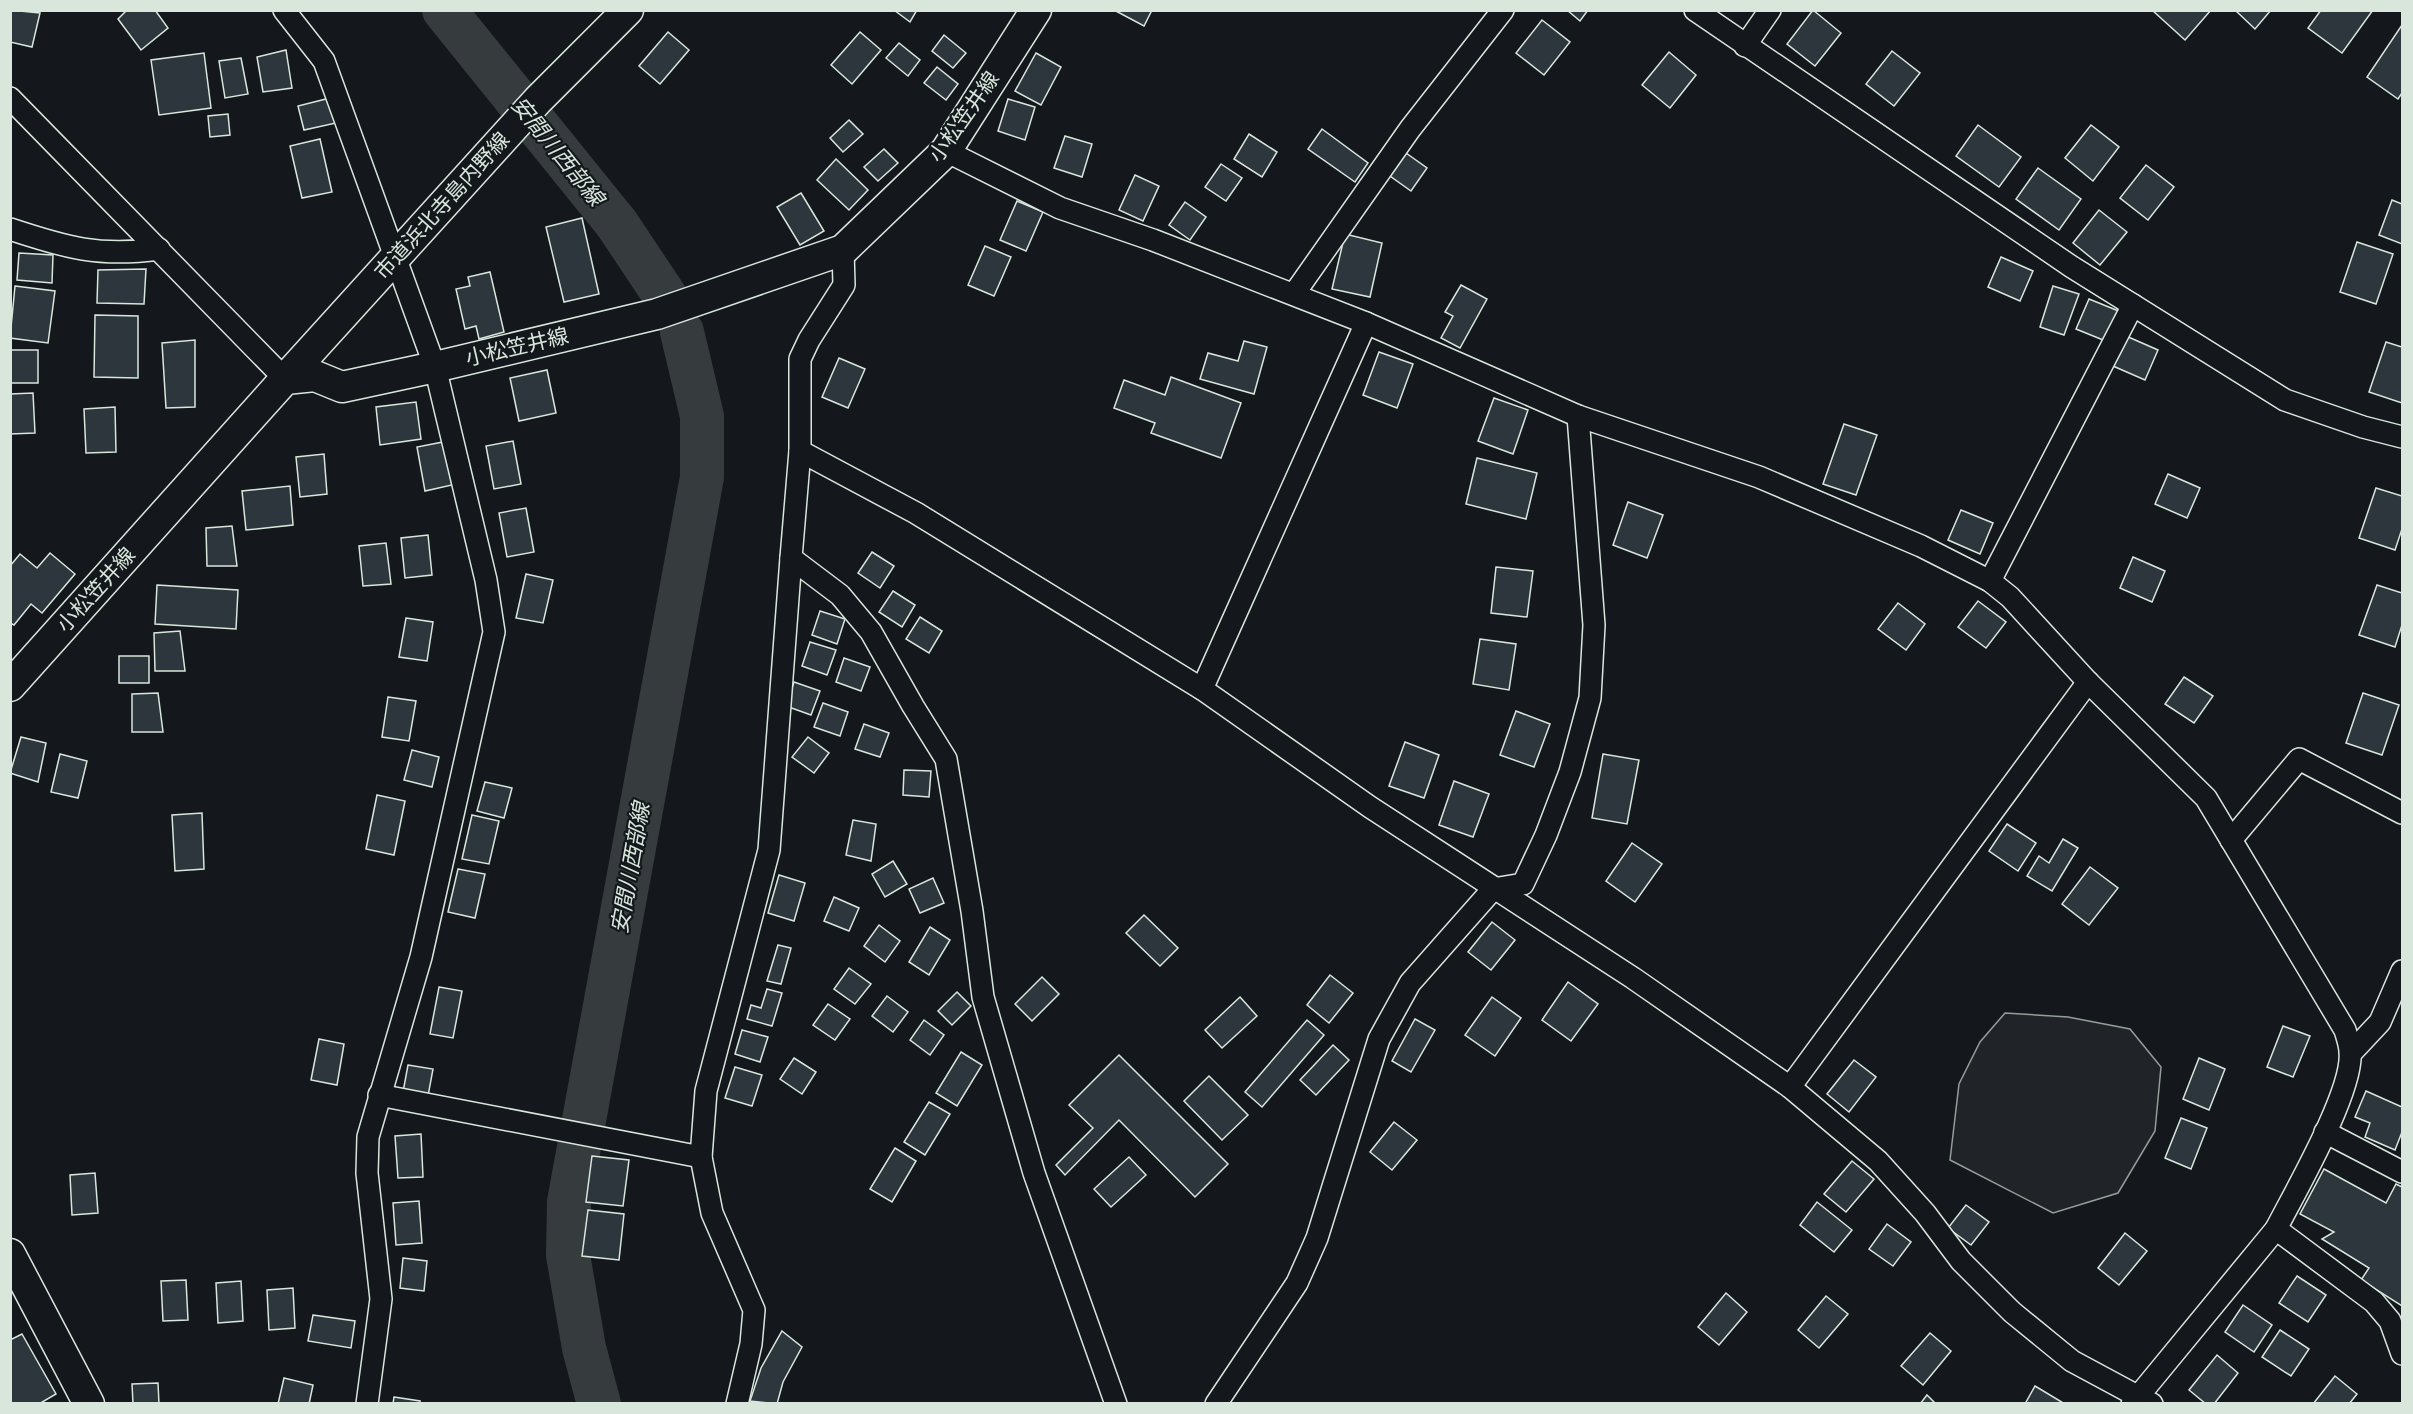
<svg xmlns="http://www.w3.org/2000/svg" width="2413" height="1414" viewBox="0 0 2413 1414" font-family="'Space Grotesk','Noto Sans JP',sans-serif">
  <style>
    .green { fill: #202428; stroke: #939e99; stroke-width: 1.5 }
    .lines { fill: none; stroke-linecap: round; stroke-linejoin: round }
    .river { stroke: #363b3e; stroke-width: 44 }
    .building { fill: #2c363c; stroke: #d8e6dc; stroke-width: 1.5 }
    .street-casing { stroke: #d8e6dc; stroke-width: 24 }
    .secondary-casing { stroke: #d8e6dc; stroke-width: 33 }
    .street { stroke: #14181c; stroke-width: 21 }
    .secondary { stroke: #14181c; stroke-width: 30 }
    .labels { text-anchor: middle; stroke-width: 4.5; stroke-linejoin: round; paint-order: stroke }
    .street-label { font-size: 21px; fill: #d8e6dc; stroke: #14181c }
    .water-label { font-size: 22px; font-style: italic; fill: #d8e6dc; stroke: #14181c }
  </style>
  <rect width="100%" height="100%" fill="#14181c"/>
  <path class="green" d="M 2005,1013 L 2068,1017 L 2130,1029 L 2161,1067 L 2155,1131 L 2118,1193 L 2053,1213 L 1950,1160 L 1959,1084 L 1980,1042 Z"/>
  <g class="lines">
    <g class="river">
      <path d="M 444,10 L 617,224 L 665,296"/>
      <path d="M 599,1404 L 584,1348 L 568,1255 L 569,1202 L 702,477 L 702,416 L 682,332"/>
    </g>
  </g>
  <g class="building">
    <path d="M 10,10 L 40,13 L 32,47 L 10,42 Z"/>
    <path d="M 127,10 L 155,10 L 168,28 L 141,50 L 118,19 Z"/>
    <path d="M 894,10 L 917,10 L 910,22 Z"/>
    <path d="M 1114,10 L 1152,10 L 1144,26 Z"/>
    <path d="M 1567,10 L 1588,10 L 1580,21 Z"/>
    <path d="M 1813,10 L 1841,33 L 1815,66 L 1787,44 Z"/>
    <path d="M 2152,10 L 2211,10 L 2185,40 Z"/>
    <path d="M 2235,10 L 2271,10 L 2255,29 Z"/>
    <path d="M 2321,10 L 2373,10 L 2342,53 L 2308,28 Z"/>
    <path d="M 1542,20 L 1570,42 L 1544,75 L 1516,53 Z"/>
    <path d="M 2402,25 L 2402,93 L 2398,99 L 2367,77 Z"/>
    <path d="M 668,32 L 689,50 L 660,84 L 639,66 Z"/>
    <path d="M 860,32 L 881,50 L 852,84 L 831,65 Z"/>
    <path d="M 944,35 L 966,53 L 953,68 L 932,51 Z"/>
    <path d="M 899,43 L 920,60 L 908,76 L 886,58 Z"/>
    <path d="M 286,50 L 292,88 L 263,92 L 257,57 Z"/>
    <path d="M 1892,51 L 1920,73 L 1894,106 L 1866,84 Z"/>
    <path d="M 1669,52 L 1696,75 L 1670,108 L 1642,85 Z"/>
    <path d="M 204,53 L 211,108 L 159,115 L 151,60 Z"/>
    <path d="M 1036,53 L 1061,67 L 1041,105 L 1015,91 Z"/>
    <path d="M 241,58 L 248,94 L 225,98 L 219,61 Z"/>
    <path d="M 937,67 L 958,84 L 946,100 L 924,83 Z"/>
    <path d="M 330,98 L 336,123 L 304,130 L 298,106 Z"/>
    <path d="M 1008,99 L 1035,107 L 1025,140 L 998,131 Z"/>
    <path d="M 228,114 L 230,135 L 210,137 L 208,116 Z"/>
    <path d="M 849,120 L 863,134 L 843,152 L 830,138 Z"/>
    <path d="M 1978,125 L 2021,157 L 1999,187 L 1956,156 Z"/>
    <path d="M 2091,125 L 2119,147 L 2093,181 L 2065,158 Z"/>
    <path d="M 1322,129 L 1368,163 L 1355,182 L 1308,149 Z"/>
    <path d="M 1249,134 L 1277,152 L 1262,177 L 1234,159 Z"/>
    <path d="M 1065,136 L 1092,144 L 1082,177 L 1054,168 Z"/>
    <path d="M 320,139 L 332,192 L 302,198 L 290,146 Z"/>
    <path d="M 884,149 L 898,163 L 878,181 L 864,167 Z"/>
    <path d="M 1406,153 L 1427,168 L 1411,191 L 1390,176 Z"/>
    <path d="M 836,159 L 868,190 L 849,210 L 817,180 Z"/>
    <path d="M 1221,164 L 1242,178 L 1226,201 L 1205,187 Z"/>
    <path d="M 2146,165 L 2174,187 L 2148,220 L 2120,198 Z"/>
    <path d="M 2038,168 L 2081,199 L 2059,230 L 2016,199 Z"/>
    <path d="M 1135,175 L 1159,186 L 1143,221 L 1119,210 Z"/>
    <path d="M 801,193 L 824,231 L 800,245 L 777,207 Z"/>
    <path d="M 2392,200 L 2402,204 L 2402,244 L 2379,235 Z"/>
    <path d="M 1017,201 L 1043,212 L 1026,251 L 1000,240 Z"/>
    <path d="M 1185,202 L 1206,217 L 1190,240 L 1169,225 Z"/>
    <path d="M 2099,210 L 2127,232 L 2100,265 L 2073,243 Z"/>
    <path d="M 582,218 L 599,294 L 564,302 L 546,227 Z"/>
    <path d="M 1345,234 L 1382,243 L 1370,297 L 1332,289 Z"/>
    <path d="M 2357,242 L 2393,254 L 2376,304 L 2340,292 Z"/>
    <path d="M 985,246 L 1011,257 L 994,296 L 968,285 Z"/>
    <path d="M 19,253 L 53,255 L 52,283 L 17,280 Z"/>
    <path d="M 2001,257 L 2033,271 L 2020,301 L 1988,287 Z"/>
    <path d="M 146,269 L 144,304 L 97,303 L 98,270 Z"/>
    <path d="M 490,272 L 504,332 L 479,339 L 476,326 L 465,329 L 456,289 L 470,286 L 468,277 Z"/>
    <path d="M 1461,285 L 1487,299 L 1460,348 L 1441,338 L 1453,316 L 1445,312 Z"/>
    <path d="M 15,286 L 55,291 L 48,343 L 10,338 Z"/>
    <path d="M 2053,286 L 2079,294 L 2064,335 L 2040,327 Z"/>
    <path d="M 2089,299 L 2121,312 L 2108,342 L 2076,329 Z"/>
    <path d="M 95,315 L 138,316 L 138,378 L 94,377 Z"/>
    <path d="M 2126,336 L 2158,350 L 2145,380 L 2113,366 Z"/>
    <path d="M 195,340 L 195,407 L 166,408 L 162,343 Z"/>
    <path d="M 1244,341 L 1267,347 L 1254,394 L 1200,379 L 1208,353 L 1238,361 Z"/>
    <path d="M 2386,342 L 2402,347 L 2402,403 L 2369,392 Z"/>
    <rect x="10" y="350" width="28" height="33"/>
    <path d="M 1379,352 L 1413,364 L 1397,408 L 1363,395 Z"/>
    <path d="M 839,358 L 865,369 L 848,408 L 822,397 Z"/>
    <path d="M 547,370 L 556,413 L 519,421 L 510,378 Z"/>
    <path d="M 1171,377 L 1241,403 L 1221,458 L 1151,433 L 1155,423 L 1114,408 L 1124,380 L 1165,395 Z"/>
    <path d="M 33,393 L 35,433 L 10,434 L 10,394 Z"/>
    <path d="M 1494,398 L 1528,410 L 1513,454 L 1478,441 Z"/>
    <path d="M 416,402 L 421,439 L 380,445 L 376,407 Z"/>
    <path d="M 115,407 L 116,452 L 86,453 L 84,409 Z"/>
    <path d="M 1844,424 L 1877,435 L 1856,495 L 1823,484 Z"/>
    <path d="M 513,441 L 521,484 L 494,489 L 486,446 Z"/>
    <path d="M 443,442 L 452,485 L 425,491 L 417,447 Z"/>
    <path d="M 324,454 L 327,494 L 300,497 L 296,457 Z"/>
    <path d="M 1477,458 L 1537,473 L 1526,519 L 1466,504 Z"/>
    <path d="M 2168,474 L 2200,488 L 2187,518 L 2155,504 Z"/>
    <path d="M 290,486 L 293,525 L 246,530 L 242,491 Z"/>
    <path d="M 2376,488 L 2402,496 L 2402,529 L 2395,550 L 2359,538 Z"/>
    <path d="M 1628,502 L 1663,515 L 1647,558 L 1613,545 Z"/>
    <path d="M 526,508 L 534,552 L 507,557 L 499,513 Z"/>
    <path d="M 1961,510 L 1993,523 L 1980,554 L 1948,540 Z"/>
    <path d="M 232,526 L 237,566 L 207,566 L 206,528 Z"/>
    <path d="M 428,535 L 432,575 L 405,578 L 401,538 Z"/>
    <path d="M 386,543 L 391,584 L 363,586 L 359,546 Z"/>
    <path d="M 872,552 L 894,566 L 880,588 L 858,573 Z"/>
    <path d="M 50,553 L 75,574 L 42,613 L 31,604 L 14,625 L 10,623 L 10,566 L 20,554 L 37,568 Z"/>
    <path d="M 2133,557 L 2165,571 L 2152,602 L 2120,588 Z"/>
    <path d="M 1496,567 L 1533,571 L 1527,617 L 1491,613 Z"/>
    <path d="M 526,574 L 553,580 L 543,623 L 516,618 Z"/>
    <path d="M 157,585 L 238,590 L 236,629 L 155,624 Z"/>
    <path d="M 2377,585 L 2402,593 L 2402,625 L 2395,647 L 2359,635 Z"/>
    <path d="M 893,591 L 915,605 L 902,627 L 879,612 Z"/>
    <path d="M 1978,601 L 2006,622 L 1986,648 L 1958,627 Z"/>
    <path d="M 1898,603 L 1925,624 L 1906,650 L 1878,629 Z"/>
    <path d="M 820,611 L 845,619 L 837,644 L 812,635 Z"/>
    <path d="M 920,617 L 942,631 L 929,653 L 906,639 Z"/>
    <path d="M 406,618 L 433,622 L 427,661 L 399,657 Z"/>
    <path d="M 180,631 L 185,671 L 155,671 L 154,633 Z"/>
    <path d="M 1480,639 L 1516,644 L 1509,690 L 1473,684 Z"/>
    <path d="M 810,642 L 836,650 L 827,675 L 802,666 Z"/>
    <rect x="119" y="656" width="30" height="27"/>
    <path d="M 844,658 L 870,667 L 861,691 L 836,682 Z"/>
    <path d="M 2184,677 L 2213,696 L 2194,723 L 2165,704 Z"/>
    <path d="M 794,682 L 820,691 L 811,715 L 786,706 Z"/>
    <path d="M 158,693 L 163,732 L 132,732 L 132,694 Z"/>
    <path d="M 2363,693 L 2399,705 L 2382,755 L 2346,743 Z"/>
    <path d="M 388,697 L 416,701 L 409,741 L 382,737 Z"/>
    <path d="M 823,703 L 848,712 L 840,736 L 814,727 Z"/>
    <path d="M 1516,711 L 1550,724 L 1534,767 L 1500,755 Z"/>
    <path d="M 864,724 L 889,733 L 880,757 L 855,749 Z"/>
    <path d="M 21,737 L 46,743 L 38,782 L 10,773 Z"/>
    <path d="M 808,737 L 829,753 L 814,773 L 792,757 Z"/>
    <path d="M 1405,742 L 1439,755 L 1424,798 L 1389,786 Z"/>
    <path d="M 412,750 L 439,757 L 432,787 L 404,780 Z"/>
    <path d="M 60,754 L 87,761 L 78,798 L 51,792 Z"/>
    <path d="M 1603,754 L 1639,760 L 1627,824 L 1592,818 Z"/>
    <path d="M 904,770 L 931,771 L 929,797 L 903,795 Z"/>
    <path d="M 1454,781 L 1489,794 L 1473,837 L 1439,825 Z"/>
    <path d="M 485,782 L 512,788 L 504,818 L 477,811 Z"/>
    <path d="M 377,795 L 405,801 L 394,855 L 366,849 Z"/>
    <path d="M 202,813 L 204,869 L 175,871 L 172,815 Z"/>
    <path d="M 472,815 L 499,821 L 489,864 L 462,859 Z"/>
    <path d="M 853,820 L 876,824 L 871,861 L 846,855 Z"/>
    <path d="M 2007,824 L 2036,843 L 2018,871 L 1989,851 Z"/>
    <path d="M 2063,839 L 2078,848 L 2052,891 L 2027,876 L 2039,856 L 2049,863 Z"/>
    <path d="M 1632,843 L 1662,864 L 1635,902 L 1606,881 Z"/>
    <path d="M 893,861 L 907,884 L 885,897 L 872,874 Z"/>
    <path d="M 2090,867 L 2118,888 L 2089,925 L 2062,904 Z"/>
    <path d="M 458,869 L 485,874 L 475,918 L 448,912 Z"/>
    <path d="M 779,875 L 805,883 L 794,921 L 768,913 Z"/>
    <path d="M 933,878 L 944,903 L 920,913 L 909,889 Z"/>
    <path d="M 834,897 L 859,908 L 849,931 L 824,921 Z"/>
    <path d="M 1144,915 L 1178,948 L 1160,966 L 1126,933 Z"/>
    <path d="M 1492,922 L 1515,940 L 1491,970 L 1468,952 Z"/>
    <path d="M 879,925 L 900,941 L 885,962 L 864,946 Z"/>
    <path d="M 930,927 L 950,940 L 929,975 L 909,962 Z"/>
    <path d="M 778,945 L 791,948 L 781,984 L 767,981 Z"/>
    <path d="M 849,968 L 871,984 L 855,1004 L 834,989 Z"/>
    <path d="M 1330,975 L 1353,993 L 1329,1023 L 1307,1005 Z"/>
    <path d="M 1042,977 L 1059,994 L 1032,1021 L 1015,1004 Z"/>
    <path d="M 1568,982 L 1598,1004 L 1571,1041 L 1542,1020 Z"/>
    <path d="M 439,987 L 462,991 L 453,1038 L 430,1034 Z"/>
    <path d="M 767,989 L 782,993 L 772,1026 L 747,1019 L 751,1005 L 761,1008 Z"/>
    <path d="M 957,992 L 971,1006 L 952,1025 L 938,1011 Z"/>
    <path d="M 887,996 L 908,1012 L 893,1032 L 872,1016 Z"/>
    <path d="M 1240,997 L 1257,1016 L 1222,1048 L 1205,1030 Z"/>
    <path d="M 1492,997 L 1521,1018 L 1495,1056 L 1465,1035 Z"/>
    <path d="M 828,1004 L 850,1019 L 835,1040 L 813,1025 Z"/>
    <path d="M 1415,1019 L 1435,1030 L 1411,1072 L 1392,1061 Z"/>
    <path d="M 924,1020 L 944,1035 L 930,1055 L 910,1040 Z"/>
    <path d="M 1307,1020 L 1324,1035 L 1262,1107 L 1245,1092 Z"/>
    <path d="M 2283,1026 L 2310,1036 L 2293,1077 L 2267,1067 Z"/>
    <path d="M 742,1030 L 768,1037 L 760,1062 L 735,1054 Z"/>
    <path d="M 319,1039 L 344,1044 L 337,1085 L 311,1080 Z"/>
    <path d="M 1333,1045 L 1349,1060 L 1316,1095 L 1300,1080 Z"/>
    <path d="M 961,1052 L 982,1065 L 957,1106 L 936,1093 Z"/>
    <path d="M 1119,1055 L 1228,1164 L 1195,1197 L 1119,1120 L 1065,1175 L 1056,1165 L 1093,1128 L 1069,1105 Z"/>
    <path d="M 794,1058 L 816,1072 L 802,1094 L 780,1079 Z"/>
    <path d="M 2199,1058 L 2225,1069 L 2209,1110 L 2183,1099 Z"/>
    <path d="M 1854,1060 L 1876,1077 L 1849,1112 L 1827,1094 Z"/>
    <path d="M 408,1065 L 433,1069 L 428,1096 L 403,1092 Z"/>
    <path d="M 735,1067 L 762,1075 L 752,1106 L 725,1098 Z"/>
    <path d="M 1209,1076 L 1248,1115 L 1222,1140 L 1184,1101 Z"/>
    <path d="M 2366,1091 L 2402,1107 L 2402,1132 L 2395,1150 L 2365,1137 L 2370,1123 L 2355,1117 Z"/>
    <path d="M 929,1102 L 950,1114 L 925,1155 L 904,1142 Z"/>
    <path d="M 2181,1118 L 2207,1128 L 2191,1169 L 2165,1158 Z"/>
    <path d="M 1394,1122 L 1417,1140 L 1392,1170 L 1370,1152 Z"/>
    <path d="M 421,1134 L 423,1177 L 398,1178 L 395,1136 Z"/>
    <path d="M 895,1148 L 916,1161 L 892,1202 L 870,1189 Z"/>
    <path d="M 592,1156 L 629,1160 L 623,1206 L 586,1202 Z"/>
    <path d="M 1129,1157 L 1146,1175 L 1111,1207 L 1094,1189 Z"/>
    <path d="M 1852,1161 L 1874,1179 L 1846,1212 L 1824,1194 Z"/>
    <path d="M 2324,1169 L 2386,1203 L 2396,1184 L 2402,1187 L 2402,1306 L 2361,1280 L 2369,1268 L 2322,1239 L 2334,1232 L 2300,1214 Z"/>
    <path d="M 95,1173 L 98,1213 L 72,1215 L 70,1175 Z"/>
    <path d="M 419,1201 L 422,1243 L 396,1245 L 393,1203 Z"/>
    <path d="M 1817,1202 L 1852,1230 L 1834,1252 L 1800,1225 Z"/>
    <path d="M 1966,1205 L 1989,1222 L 1971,1245 L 1948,1228 Z"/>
    <path d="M 588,1210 L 624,1214 L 619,1260 L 582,1256 Z"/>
    <path d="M 1887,1224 L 1911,1242 L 1893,1266 L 1869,1249 Z"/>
    <path d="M 2125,1233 L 2147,1251 L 2119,1285 L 2098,1268 Z"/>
    <path d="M 403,1258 L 427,1261 L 424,1291 L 400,1288 Z"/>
    <path d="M 2297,1276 L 2326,1295 L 2308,1322 L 2279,1303 Z"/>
    <path d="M 186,1280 L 188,1320 L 163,1321 L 161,1281 Z"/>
    <path d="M 241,1281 L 243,1321 L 218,1323 L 216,1283 Z"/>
    <path d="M 293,1288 L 295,1328 L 269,1330 L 267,1290 Z"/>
    <path d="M 1726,1293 L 1747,1312 L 1719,1345 L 1698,1327 Z"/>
    <path d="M 1826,1296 L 1848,1314 L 1819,1348 L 1798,1330 Z"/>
    <path d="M 2243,1305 L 2272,1325 L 2254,1352 L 2225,1332 Z"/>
    <path d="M 313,1315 L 355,1321 L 351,1348 L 308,1341 Z"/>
    <path d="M 2280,1330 L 2309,1349 L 2291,1376 L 2262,1357 Z"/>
    <path d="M 782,1331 L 802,1347 L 783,1382 L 777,1404 L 750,1401 L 761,1368 Z"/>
    <path d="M 1930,1333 L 1951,1351 L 1923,1385 L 1901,1366 Z"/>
    <path d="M 22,1334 L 56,1394 L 39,1404 L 10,1404 L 10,1340 Z"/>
    <path d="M 2217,1355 L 2238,1373 L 2214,1404 L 2206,1404 L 2189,1390 Z"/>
    <path d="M 2335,1376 L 2357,1394 L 2349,1404 L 2313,1404 Z"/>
    <path d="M 284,1378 L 313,1385 L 309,1404 L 278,1404 Z"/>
    <path d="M 158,1383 L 159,1404 L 133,1404 L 132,1384 Z"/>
    <path d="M 2035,1386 L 2065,1404 L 2025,1404 Z"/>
    <path d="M 1927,1395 L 1936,1404 L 1920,1404 Z"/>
    <path d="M 394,1397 L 420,1401 L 420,1404 L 393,1404 Z"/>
  </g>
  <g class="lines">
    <defs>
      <g id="street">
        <path d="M 284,10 L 324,61 L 435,367 L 486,580 L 494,632 L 421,957 L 368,1137 L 367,1173 L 381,1299 L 367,1404"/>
        <path d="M 1695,10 L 2072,267 L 2285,400 L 2363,427 L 2402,437"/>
        <path d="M 1745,46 L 1770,10"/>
        <path d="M 10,98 L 285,379"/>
        <path d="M 946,151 L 1060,208 L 1153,240 L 1366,323 L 1578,416 L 1759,477 L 1921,546 L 1990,581 L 2010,597 L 2088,682 L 2206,798 L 2345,1030 C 2347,1037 2350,1045 2350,1052 C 2354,1090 2295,1192 2276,1229 L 2374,1302 L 2390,1321 L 2402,1354"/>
        <path d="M 10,229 C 67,248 99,257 159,249"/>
        <path d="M 843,250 L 844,285 L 809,340 L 800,359 L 800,451 L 916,513 L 1202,689 L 1370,807 L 1633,978 L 1790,1087 L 1878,1161 L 1925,1213 L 1961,1261 L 2012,1312 L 2072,1361 L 2152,1404"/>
        <path d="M 1294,294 L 1410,129 L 1503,10"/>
        <path d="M 800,451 L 791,558 L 840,595 L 871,632 L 913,706 L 946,759 L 972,911 L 983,997 L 1034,1173 L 1116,1404"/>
        <path d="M 1990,581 L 2133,305"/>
        <path d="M 1202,689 L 1366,323"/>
        <path d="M 2231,840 L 2299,759 L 2402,813"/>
        <path d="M 2351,1053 L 2380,1022 L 2402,971"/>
        <path d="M 1790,1087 L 2088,682"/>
        <path d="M 379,1095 L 701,1157"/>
        <path d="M 2325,1132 L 2402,1172"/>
        <path d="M 737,1404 L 751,1344 L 754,1310 L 712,1213 L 701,1157 L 706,1091 L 769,850 L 791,558"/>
        <path d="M 1216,1404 L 1297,1283 L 1317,1238 L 1379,1039 L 1410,983 L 1493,889 L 1523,884 L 1546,835 L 1570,772 L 1590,698 L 1594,625 L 1578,416"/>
        <path d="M 2132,1404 L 2276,1229"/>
      </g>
      <g id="secondary">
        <path d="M 285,379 L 538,100 L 628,10"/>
        <path d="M 10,686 L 285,379 L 315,376 L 342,387 L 435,367 L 657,314 L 843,250 L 946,151 L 1036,10"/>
        <path d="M 10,1254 L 89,1404"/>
      </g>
    </defs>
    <use href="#street" class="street-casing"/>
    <use href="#secondary" class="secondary-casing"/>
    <use href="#street" class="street"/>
    <use href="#secondary" class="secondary"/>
  </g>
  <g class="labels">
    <g class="street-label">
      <text transform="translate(964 117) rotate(-55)" y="7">小松笠井線</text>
      <text transform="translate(442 206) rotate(-48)" y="7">市道浜北寺島内野線</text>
      <text transform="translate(517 347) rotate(-13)" y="7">小松笠井線</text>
      <text transform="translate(96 590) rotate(-48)" y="7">小松笠井線</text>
    </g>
    <g class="water-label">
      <text transform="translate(558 151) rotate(51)" y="8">安間川西部線</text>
      <text transform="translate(630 868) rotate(-80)" y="8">安間川西部線</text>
    </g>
  </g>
  <rect width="2413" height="1414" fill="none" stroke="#d8e6dc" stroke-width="24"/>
</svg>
